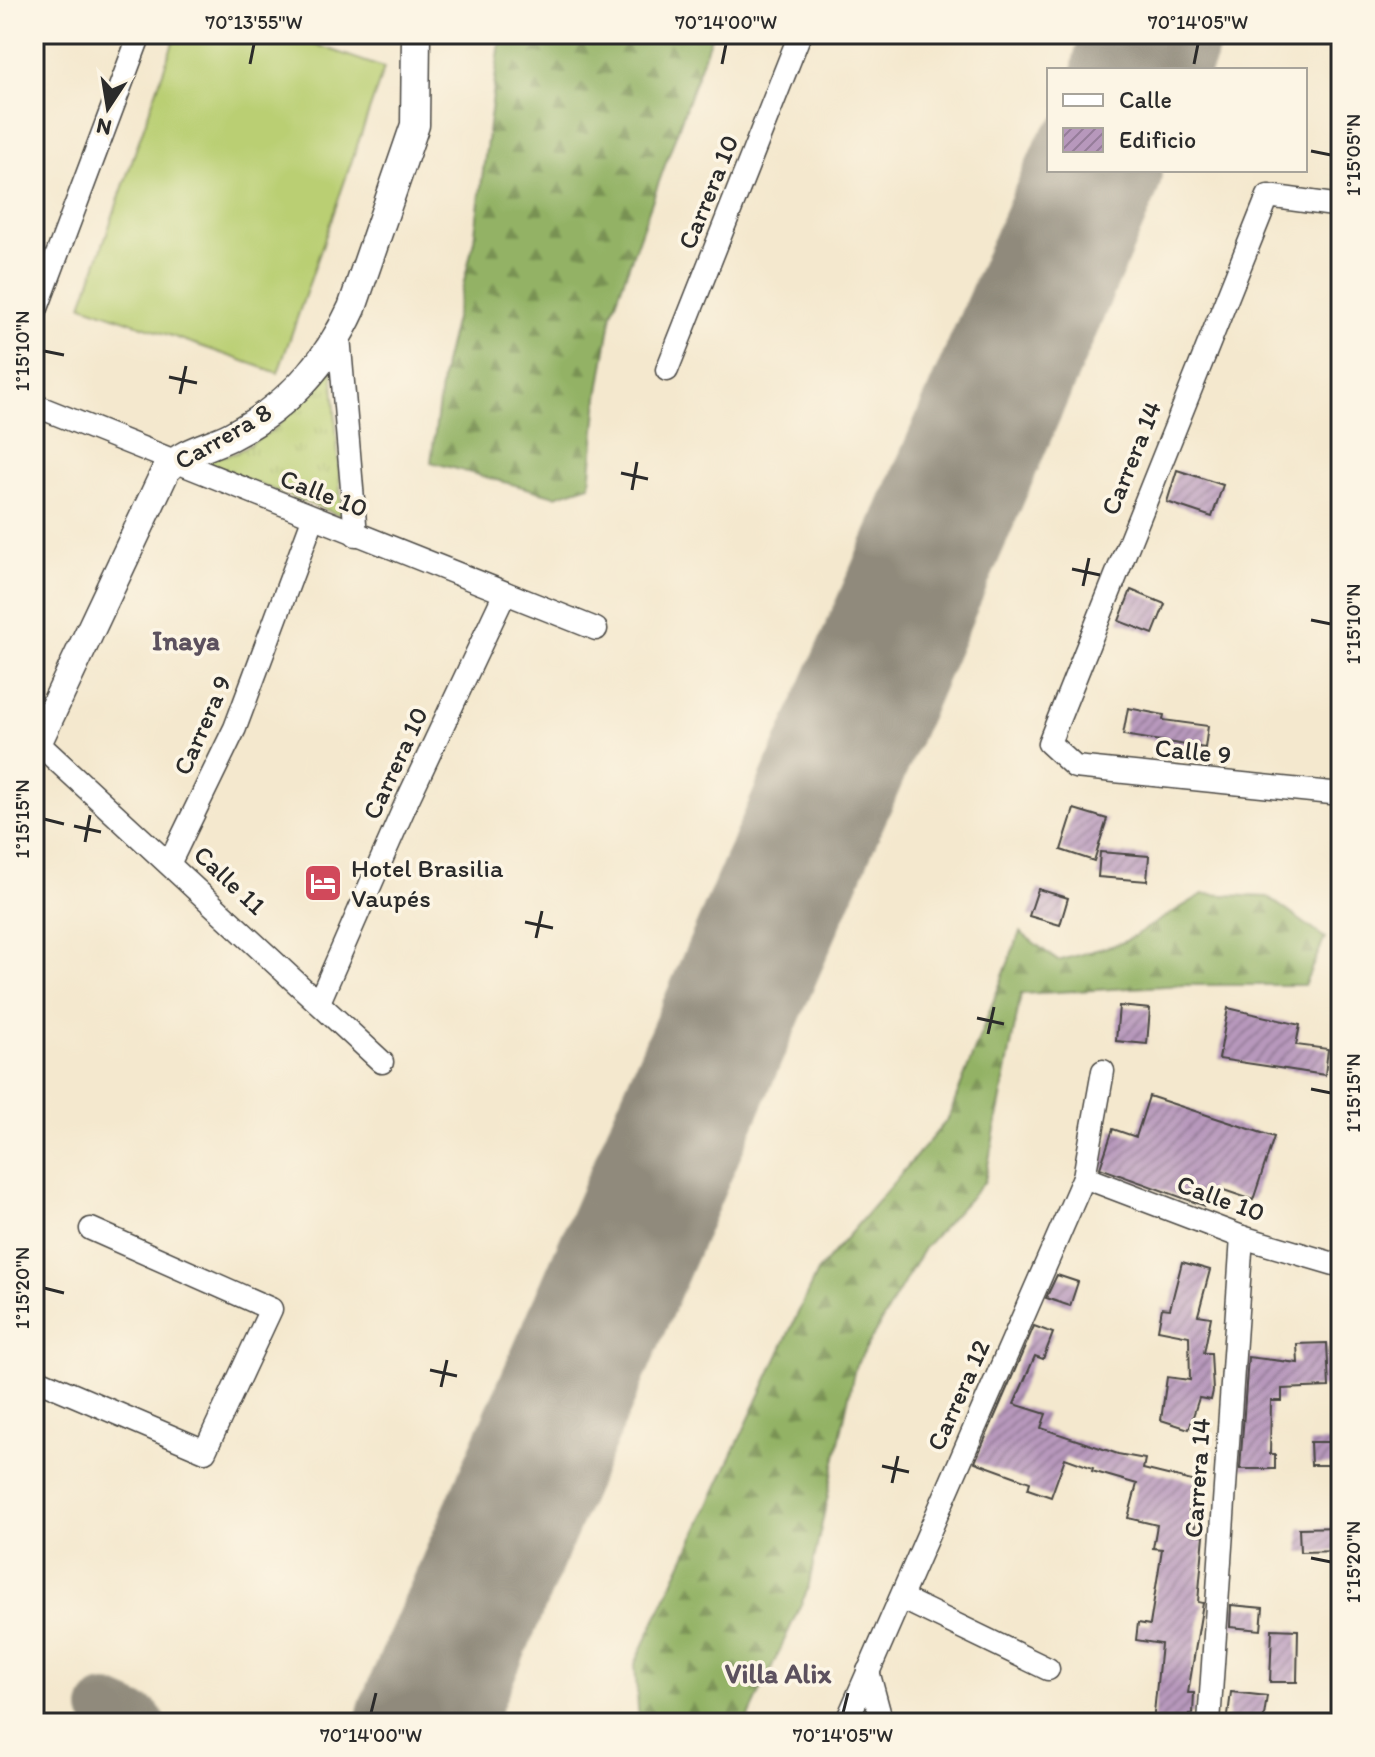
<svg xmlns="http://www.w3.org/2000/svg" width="1375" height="1757" viewBox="0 0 1375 1757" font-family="Itim,sans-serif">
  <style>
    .grass { fill: url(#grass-tufts); stroke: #727d4f; stroke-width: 2 }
    .forest { fill: url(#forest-firs); stroke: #5f6e48; stroke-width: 2 }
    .garden { fill: #bacf73; stroke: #727d4f; stroke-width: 2 }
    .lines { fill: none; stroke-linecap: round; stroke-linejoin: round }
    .taxiway { stroke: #908a7c; stroke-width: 54 }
    .runway { stroke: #908a7c; stroke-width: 134 }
    .building { fill: url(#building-hatch) }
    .minor-casing { stroke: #494743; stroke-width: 25 }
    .tertiary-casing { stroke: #494743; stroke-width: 31 }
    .minor { stroke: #fff; stroke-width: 22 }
    .tertiary { stroke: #fff; stroke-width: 28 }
    .ticks { fill: none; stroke: #2b2b2b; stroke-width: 3 }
    .labels { text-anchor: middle; stroke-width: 7; stroke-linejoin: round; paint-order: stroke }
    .street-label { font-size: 26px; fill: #2b2b2b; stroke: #fcf5e5 }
    .poi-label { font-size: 26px; fill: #2b2b2b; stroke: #fcf5e5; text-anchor: start }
    .neighbourhood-label { font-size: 28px; font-weight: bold; fill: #5c515e; stroke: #fcf5e5 }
    .neatline { fill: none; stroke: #2b2b2b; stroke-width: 3 }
    .ticks-label { font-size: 20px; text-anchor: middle; fill: #2b2b2b }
  </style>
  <defs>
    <pattern id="grass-tufts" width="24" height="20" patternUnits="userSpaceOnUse" patternTransform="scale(2)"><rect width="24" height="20" fill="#bacf73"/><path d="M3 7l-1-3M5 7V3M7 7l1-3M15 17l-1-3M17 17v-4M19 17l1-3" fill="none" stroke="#a0b264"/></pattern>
    <pattern id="forest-firs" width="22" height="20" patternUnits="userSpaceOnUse" patternTransform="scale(2)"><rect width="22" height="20" fill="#93b265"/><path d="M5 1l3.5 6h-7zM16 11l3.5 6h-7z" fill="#789153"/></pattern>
    <pattern id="building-hatch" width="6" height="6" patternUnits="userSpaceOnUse" patternTransform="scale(2)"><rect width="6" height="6" fill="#b798bc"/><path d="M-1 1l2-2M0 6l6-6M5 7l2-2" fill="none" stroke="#957c99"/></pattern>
  </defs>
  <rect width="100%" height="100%" fill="#fcf5e5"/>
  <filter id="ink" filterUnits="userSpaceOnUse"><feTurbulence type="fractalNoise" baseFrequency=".0125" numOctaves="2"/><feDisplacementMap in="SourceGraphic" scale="16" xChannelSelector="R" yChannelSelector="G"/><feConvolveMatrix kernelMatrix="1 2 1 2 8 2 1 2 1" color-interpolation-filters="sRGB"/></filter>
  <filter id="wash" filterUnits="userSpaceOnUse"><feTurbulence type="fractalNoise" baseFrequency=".006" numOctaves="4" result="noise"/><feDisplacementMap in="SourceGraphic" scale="32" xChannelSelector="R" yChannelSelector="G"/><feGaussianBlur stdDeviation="1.8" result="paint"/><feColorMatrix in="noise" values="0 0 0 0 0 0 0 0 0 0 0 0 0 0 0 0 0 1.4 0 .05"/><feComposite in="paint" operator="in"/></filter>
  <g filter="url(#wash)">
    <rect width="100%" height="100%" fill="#f4e8ce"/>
    <path class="grass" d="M 332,365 L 342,516 L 197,461 L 236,453 L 276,428 Z"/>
    <g class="forest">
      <path d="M 501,34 L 712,34 L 612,313 L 598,397 L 590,485 L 555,496 L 431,462 L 444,364 L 474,240 Z"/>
      <path d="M 1203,894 L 1268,897 L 1325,938 L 1304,985 L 1184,985 L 1021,994 L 985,1181 L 924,1248 L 855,1367 L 808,1589 L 746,1723 L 639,1723 L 635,1664 L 817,1272 L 948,1119 L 1020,932 L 1058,961 L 1124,942 Z"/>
    </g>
    <path class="garden" d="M 176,34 L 285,34 L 384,68 L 278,373 L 82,305 Z"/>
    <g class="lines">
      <path class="taxiway" d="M 106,1709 L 138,1723"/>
      <g class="runway">
        <path d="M 1139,70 L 1154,34"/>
        <path d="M 423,1723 L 1095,170"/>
      </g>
    </g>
    <g id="blocks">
      <g class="building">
        <path d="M 1177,470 L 1223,485 L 1212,517 L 1167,502 Z"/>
        <path d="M 1131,590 L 1165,604 L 1153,634 L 1119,621 Z"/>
        <path d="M 1128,708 L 1164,715 L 1163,720 L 1208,726 L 1205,748 L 1123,735 Z"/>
        <path d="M 1074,809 L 1107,819 L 1094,861 L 1061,850 Z"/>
        <path d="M 1100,852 L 1149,856 L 1147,881 L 1098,877 Z"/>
        <path d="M 1038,889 L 1068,898 L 1060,925 L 1029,916 Z"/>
        <path d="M 1119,1006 L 1150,1009 L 1147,1044 L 1116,1041 Z"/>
        <path d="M 1228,1008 L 1300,1025 L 1296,1045 L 1328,1049 L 1325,1075 L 1219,1059 Z"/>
        <path d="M 1149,1096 L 1274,1137 L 1253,1200 L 1212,1186 L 1205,1206 L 1100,1168 L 1113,1129 L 1136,1137 Z"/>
        <path d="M 1182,1262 L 1210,1270 L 1198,1315 L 1211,1317 L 1204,1353 L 1211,1353 L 1213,1391 L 1211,1400 L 1199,1398 L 1189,1429 L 1161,1420 L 1167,1377 L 1190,1380 L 1189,1336 L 1158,1330 L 1162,1308 L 1170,1309 Z"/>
        <path d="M 1057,1275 L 1078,1282 L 1070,1306 L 1046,1298 Z"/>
        <path d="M 1034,1326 L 1053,1333 L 1043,1359 L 1035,1356 L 1014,1404 L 1046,1414 L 1041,1428 L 1118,1454 L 1145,1459 L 1143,1469 L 1196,1482 L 1189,1512 L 1198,1514 L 1193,1534 L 1204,1535 L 1198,1602 L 1203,1603 L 1188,1693 L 1194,1693 L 1193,1714 L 1189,1714 L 1188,1723 L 1153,1723 L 1161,1644 L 1136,1640 L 1138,1623 L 1150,1625 L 1162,1549 L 1153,1548 L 1157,1525 L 1128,1518 L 1137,1484 L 1092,1471 L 1093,1468 L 1065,1458 L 1051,1497 L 1028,1489 L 1030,1482 L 975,1462 Z"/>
        <path d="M 1327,1343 L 1329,1387 L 1282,1389 L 1282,1401 L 1271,1401 L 1270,1454 L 1275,1454 L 1275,1469 L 1240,1469 L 1248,1357 L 1298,1363 L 1297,1344 Z"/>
        <path d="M 1310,1442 L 1339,1442 L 1339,1465 L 1311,1465 Z"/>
        <path d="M 1341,1527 L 1341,1551 L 1300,1552 L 1299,1528 Z"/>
        <path d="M 1231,1605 L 1263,1608 L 1261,1630 L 1230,1627 Z"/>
        <path d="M 1272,1629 L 1298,1630 L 1297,1682 L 1270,1682 Z"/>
        <path d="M 1231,1692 L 1267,1696 L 1263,1723 L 1227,1723 Z"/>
      </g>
    </g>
  </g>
  <g filter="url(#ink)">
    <use href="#blocks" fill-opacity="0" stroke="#494743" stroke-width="2"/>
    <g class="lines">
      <defs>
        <g id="minor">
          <path d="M 1341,206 L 1268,196 L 1049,743 L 1075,767 L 1341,794"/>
          <path d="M 34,316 L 140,34"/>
          <path d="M 339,336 L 356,535"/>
          <path d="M 667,370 L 800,34"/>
          <path d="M 34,405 L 596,629"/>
          <path d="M 38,743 L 382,1062"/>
          <path d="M 170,862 L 235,728 L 313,519"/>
          <path d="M 319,1002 L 408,799 L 505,593"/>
          <path d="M 1084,1177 L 1242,1237 L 1341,1266"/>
          <path d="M 34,1378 L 205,1451 L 271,1309 L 91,1229"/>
          <path d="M 901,1598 L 1048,1669"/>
          <path d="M 868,1671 L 882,1723"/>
          <path d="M 846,1723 L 1084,1177 L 1103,1071"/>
          <path d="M 1209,1723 L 1242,1237"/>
        </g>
        <path id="tertiary" d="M 34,750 L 166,470 C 183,451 209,447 231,436 C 286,408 327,363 352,308 L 415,125 L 416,34"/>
      </defs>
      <use href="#minor" class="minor-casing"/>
      <use href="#tertiary" class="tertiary-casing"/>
      <use href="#minor" class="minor"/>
      <use href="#tertiary" class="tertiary"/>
    </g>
  </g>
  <path class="ticks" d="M 250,64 L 254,44M 722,64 L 726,44M 1194,64 L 1198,44M 1311,151 L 1331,155M 44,351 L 64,355M 169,377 L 197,383M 180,394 L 186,366M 621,473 L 648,479M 632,490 L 637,462M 1072,569 L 1100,575M 1083,586 L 1089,558M 1311,620 L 1331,624M 44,819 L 64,824M 74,826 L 101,832M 85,842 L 90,815M 525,922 L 553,928M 536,938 L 542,911M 977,1018 L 1004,1024M 988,1034 L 994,1007M 1311,1089 L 1331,1093M 44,1288 L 64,1293M 430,1370 L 457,1376M 441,1387 L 447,1360M 882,1466 L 909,1472M 892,1483 L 898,1456M 1311,1558 L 1331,1562M 371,1713 L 376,1693M 843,1713 L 848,1693"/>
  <defs>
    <symbol id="hotel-square" viewBox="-11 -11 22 22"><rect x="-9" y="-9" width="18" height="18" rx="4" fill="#d1495b" stroke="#fcf5e5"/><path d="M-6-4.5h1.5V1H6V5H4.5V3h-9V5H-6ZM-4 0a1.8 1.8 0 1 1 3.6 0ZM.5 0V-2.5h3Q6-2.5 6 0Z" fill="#fff"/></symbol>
  </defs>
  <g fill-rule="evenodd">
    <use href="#hotel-square" x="301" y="861" width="44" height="44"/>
  </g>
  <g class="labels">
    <g class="street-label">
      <text transform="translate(708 192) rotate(-68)" y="9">Carrera 10</text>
      <text transform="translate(223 436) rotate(-30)" y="9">Carrera 8</text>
      <text transform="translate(1131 458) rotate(-68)" y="9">Carrera 14</text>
      <text transform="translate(324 493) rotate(21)" y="9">Calle 10</text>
      <text transform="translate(202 725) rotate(-66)" y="9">Carrera 9</text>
      <text transform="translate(1193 751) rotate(6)" y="9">Calle 9</text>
      <text transform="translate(395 763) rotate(-65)" y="9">Carrera 10</text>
      <text transform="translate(230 880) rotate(43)" y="9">Calle 11</text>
      <text transform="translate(1221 1198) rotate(20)" y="9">Calle 10</text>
      <text transform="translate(958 1395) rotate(-66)" y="9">Carrera 12</text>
      <text transform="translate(1197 1478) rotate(-86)" y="9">Carrera 14</text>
    </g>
    <g class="poi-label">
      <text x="351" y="877">Hotel Brasilia<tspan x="351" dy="30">Vaupés</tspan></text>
    </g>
    <g class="neighbourhood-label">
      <text x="186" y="650">Inaya</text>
      <text x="778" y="1683">Villa Alix</text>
    </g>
  </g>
  <rect width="1375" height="1757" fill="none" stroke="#fcf5e5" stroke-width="88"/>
  <rect x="1047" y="68" width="260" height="104" fill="#fcf5e5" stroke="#a8a49b" stroke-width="2"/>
  <rect x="1063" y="94" width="40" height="12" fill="#ffffff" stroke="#a8a49b" stroke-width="2"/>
  <text x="1119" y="108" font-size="24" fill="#2b2b2b">Calle</text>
  <rect x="1063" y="128" width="40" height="24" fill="url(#building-hatch)" stroke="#a8a49b" stroke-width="2"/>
  <text x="1119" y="148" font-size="24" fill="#2b2b2b">Edificio</text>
  <g transform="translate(108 108) rotate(192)" stroke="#fcf5e5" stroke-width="6" paint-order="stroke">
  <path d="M0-6L14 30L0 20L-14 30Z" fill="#2b2b2b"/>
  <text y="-12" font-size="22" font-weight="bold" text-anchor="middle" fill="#2b2b2b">N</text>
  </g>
  <rect x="44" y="44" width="1287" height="1669" class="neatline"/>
  <g class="ticks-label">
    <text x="254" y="29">70°13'55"W</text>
    <text x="726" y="29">70°14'00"W</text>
    <text x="1198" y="29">70°14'05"W</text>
    <text transform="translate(1353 155) rotate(-90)" y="7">1°15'05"N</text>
    <text transform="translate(22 351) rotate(-90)" y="7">1°15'10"N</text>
    <text transform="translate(1353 624) rotate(-90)" y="7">1°15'10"N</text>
    <text transform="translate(22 819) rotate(-90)" y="7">1°15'15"N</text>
    <text transform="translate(1353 1093) rotate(-90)" y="7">1°15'15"N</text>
    <text transform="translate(22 1288) rotate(-90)" y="7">1°15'20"N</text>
    <text transform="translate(1353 1562) rotate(-90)" y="7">1°15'20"N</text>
    <text x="371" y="1742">70°14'00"W</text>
    <text x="843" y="1742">70°14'05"W</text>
  </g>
</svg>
